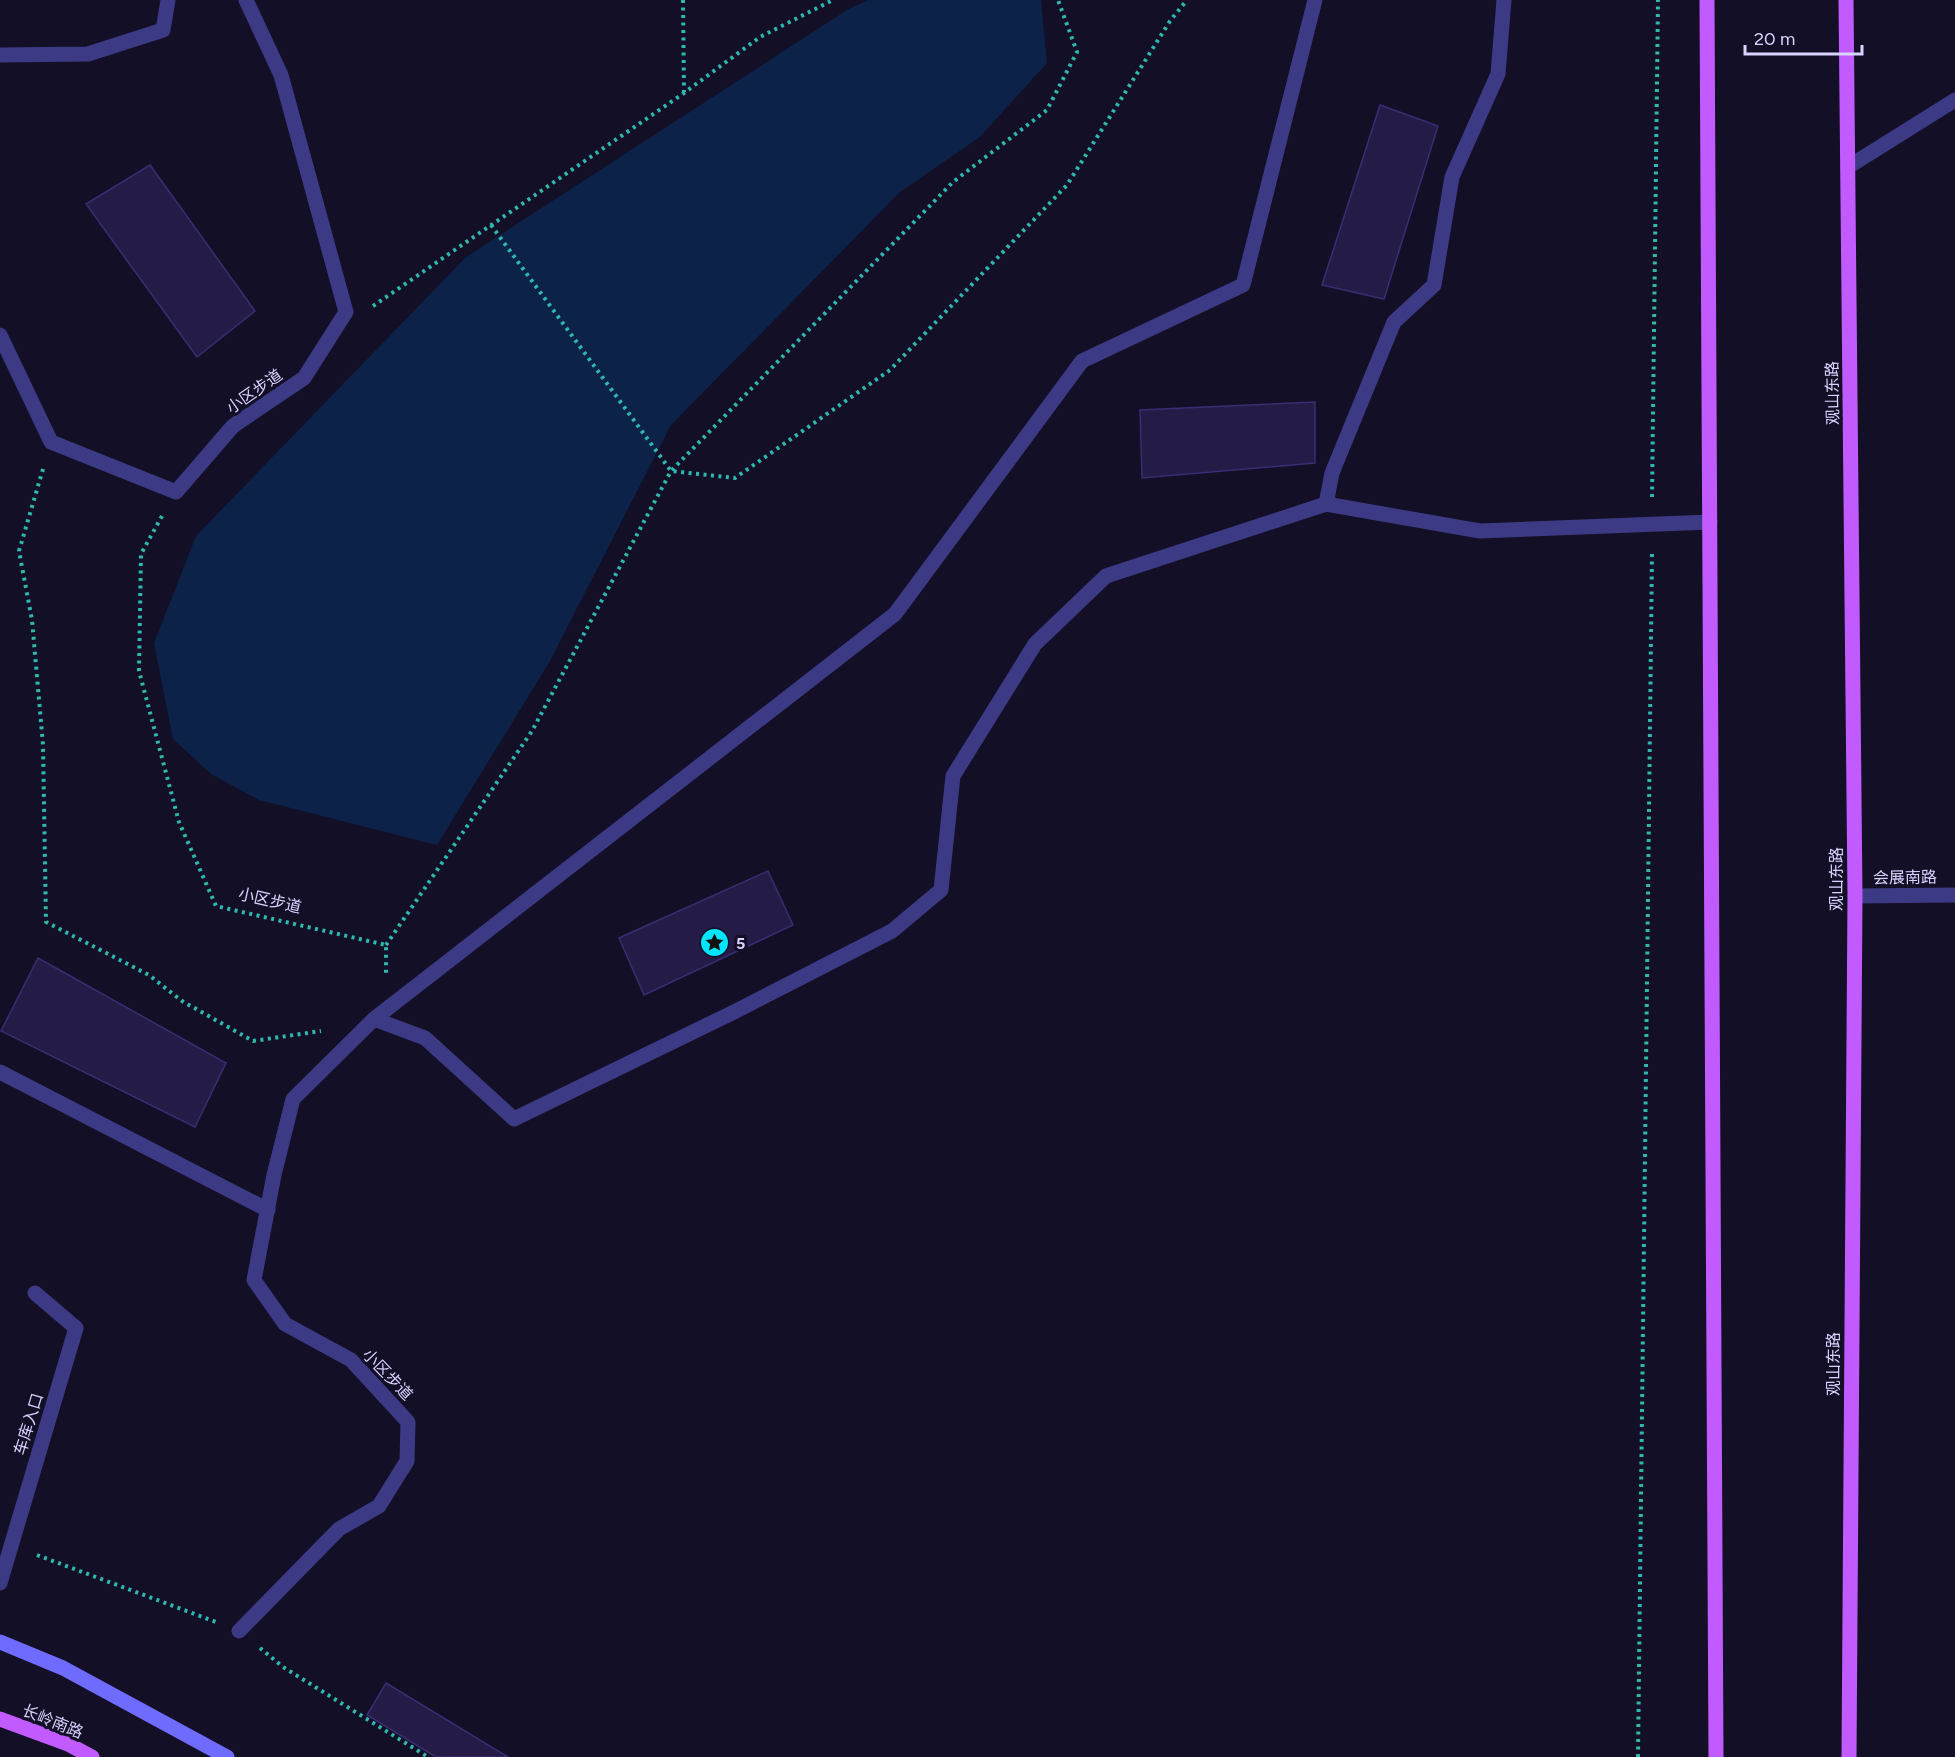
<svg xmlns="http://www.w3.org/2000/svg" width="1955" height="1757" viewBox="0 0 1955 1757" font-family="Figtree,'Noto Sans SC',sans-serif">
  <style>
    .water { fill: #0c2248 }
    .building { fill: #241b47; stroke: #3b2d73; stroke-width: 1.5 }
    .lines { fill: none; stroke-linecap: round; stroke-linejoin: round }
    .path { stroke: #2fb8b0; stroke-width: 4; stroke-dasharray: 3 4.5; stroke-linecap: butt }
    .lane { stroke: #3d3a85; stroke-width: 15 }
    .street { stroke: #3d3a85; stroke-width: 15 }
    .secondary { stroke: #6f6bff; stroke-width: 15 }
    .primary { stroke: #c25bff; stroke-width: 15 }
    .labels { text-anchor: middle; stroke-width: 6; stroke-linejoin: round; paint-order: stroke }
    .street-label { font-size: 16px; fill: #d9d4ff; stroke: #130f26 }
    .poi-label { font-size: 16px; font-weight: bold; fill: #d9d4ff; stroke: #130f26; text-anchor: start }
  </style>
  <rect width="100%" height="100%" fill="#130f26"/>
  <path class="water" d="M 868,0 L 1041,0 L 1047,63 L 980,137 L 900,192 L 671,425 L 550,661 L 437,845 L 259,800 L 211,774 L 173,739 L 154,643 L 196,536 L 466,257 L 847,10 Z"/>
  <g class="building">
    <path d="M 1380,105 L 1438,126 L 1384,299 L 1322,285 Z"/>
    <path d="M 150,165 L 255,311 L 197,357 L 86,204 Z"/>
    <path d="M 1315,402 L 1315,463 L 1142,478 L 1140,410 Z"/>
    <path d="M 768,871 L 793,925 L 644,995 L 619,938 Z"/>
    <path d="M 38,958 L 226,1063 L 195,1127 L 1,1031 Z"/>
    <path d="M 386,1683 L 508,1757 L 436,1757 L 367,1715 Z"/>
  </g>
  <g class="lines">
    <g class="path">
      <path d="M 683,0 L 684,92"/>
      <path d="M 491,225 L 671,471 L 735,478 L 890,370 L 1067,185 L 1170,21 L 1187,0"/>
      <path d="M 373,306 L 684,93 L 760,37 L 833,0"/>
      <path d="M 43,469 L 19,551 L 32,620 L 43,745 L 46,922 L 149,975 L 182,1001 L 253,1041 L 321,1031"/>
      <path d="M 1652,497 L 1658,0"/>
      <path d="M 162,516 L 141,554 L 139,671 L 179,822 L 216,906 L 386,945 L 386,975"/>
      <path d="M 386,945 L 532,731 L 671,471 L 953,182 L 1047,110 L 1077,52 L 1058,0"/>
      <path d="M 37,1555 L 216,1622"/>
      <path d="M 260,1648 L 283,1667 L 428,1757"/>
      <path d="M 1638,1757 L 1652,553"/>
    </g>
    <path class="lane" d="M 1848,167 L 1955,100"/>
    <g class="street">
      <path d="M 0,55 L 88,54 L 163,30 L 168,0"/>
      <path d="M 0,335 L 51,442 L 176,492 L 233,426 L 304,378 L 346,312 L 281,75 L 246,0"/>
      <path d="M 1326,504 L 1332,473 L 1394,322 L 1434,285 L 1452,177 L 1498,74 L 1504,0"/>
      <path d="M 1855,896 L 1955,895"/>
      <path d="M 374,1019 L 425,1038 L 514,1119 L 734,1012 L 892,931 L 941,890 L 953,776 L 1035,644 L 1106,576 L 1326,504 L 1480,531 L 1710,522"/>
      <path d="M 0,1072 L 268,1210"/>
      <path d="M 0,1583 L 76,1328 L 35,1293"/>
      <path d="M 239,1631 L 339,1529 L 379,1506 L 407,1461 L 408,1422 L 351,1360 L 285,1324 L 254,1280 L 274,1175 L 293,1099 L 374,1019 L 895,614 L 1082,361 L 1243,285 L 1315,0"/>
    </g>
    <path class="secondary" d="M 0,1642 L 63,1668 L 227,1757"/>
    <g class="primary">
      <path d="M 1707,0 L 1716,1757"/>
      <path d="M 1846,0 L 1855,896 L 1849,1757"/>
      <path d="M 0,1719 L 68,1744 L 92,1757"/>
    </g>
  </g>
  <defs>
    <symbol id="sight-disc" viewBox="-11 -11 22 22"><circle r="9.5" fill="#00e5ff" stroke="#130f26"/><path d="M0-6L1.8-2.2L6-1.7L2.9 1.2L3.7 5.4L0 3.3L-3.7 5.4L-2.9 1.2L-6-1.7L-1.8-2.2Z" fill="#111"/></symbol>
  </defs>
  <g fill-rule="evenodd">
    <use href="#sight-disc" x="698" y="926" width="33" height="33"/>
  </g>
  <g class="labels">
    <g class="street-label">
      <text transform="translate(254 391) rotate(-35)" y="6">小区步道</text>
      <text transform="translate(1832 393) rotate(-91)" y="6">观山东路</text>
      <text transform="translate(1905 877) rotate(-1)" y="6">会展南路</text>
      <text transform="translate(1836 879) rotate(-90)" y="6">观山东路</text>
      <text transform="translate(270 900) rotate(13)" y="6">小区步道</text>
      <text transform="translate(1833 1364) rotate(-90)" y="6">观山东路</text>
      <text transform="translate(388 1374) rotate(46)" y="6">小区步道</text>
      <text transform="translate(28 1424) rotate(-73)" y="6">车库入口</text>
      <text transform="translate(53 1721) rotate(22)" y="6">长岭南路</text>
    </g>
    <g class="poi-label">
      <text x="736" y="949">5</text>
    </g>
  </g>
  <path d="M1745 45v9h117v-9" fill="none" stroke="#d9d4ff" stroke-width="3"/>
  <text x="1754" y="45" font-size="18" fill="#d9d4ff" stroke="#130f26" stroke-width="4.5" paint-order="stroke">20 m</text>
</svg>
